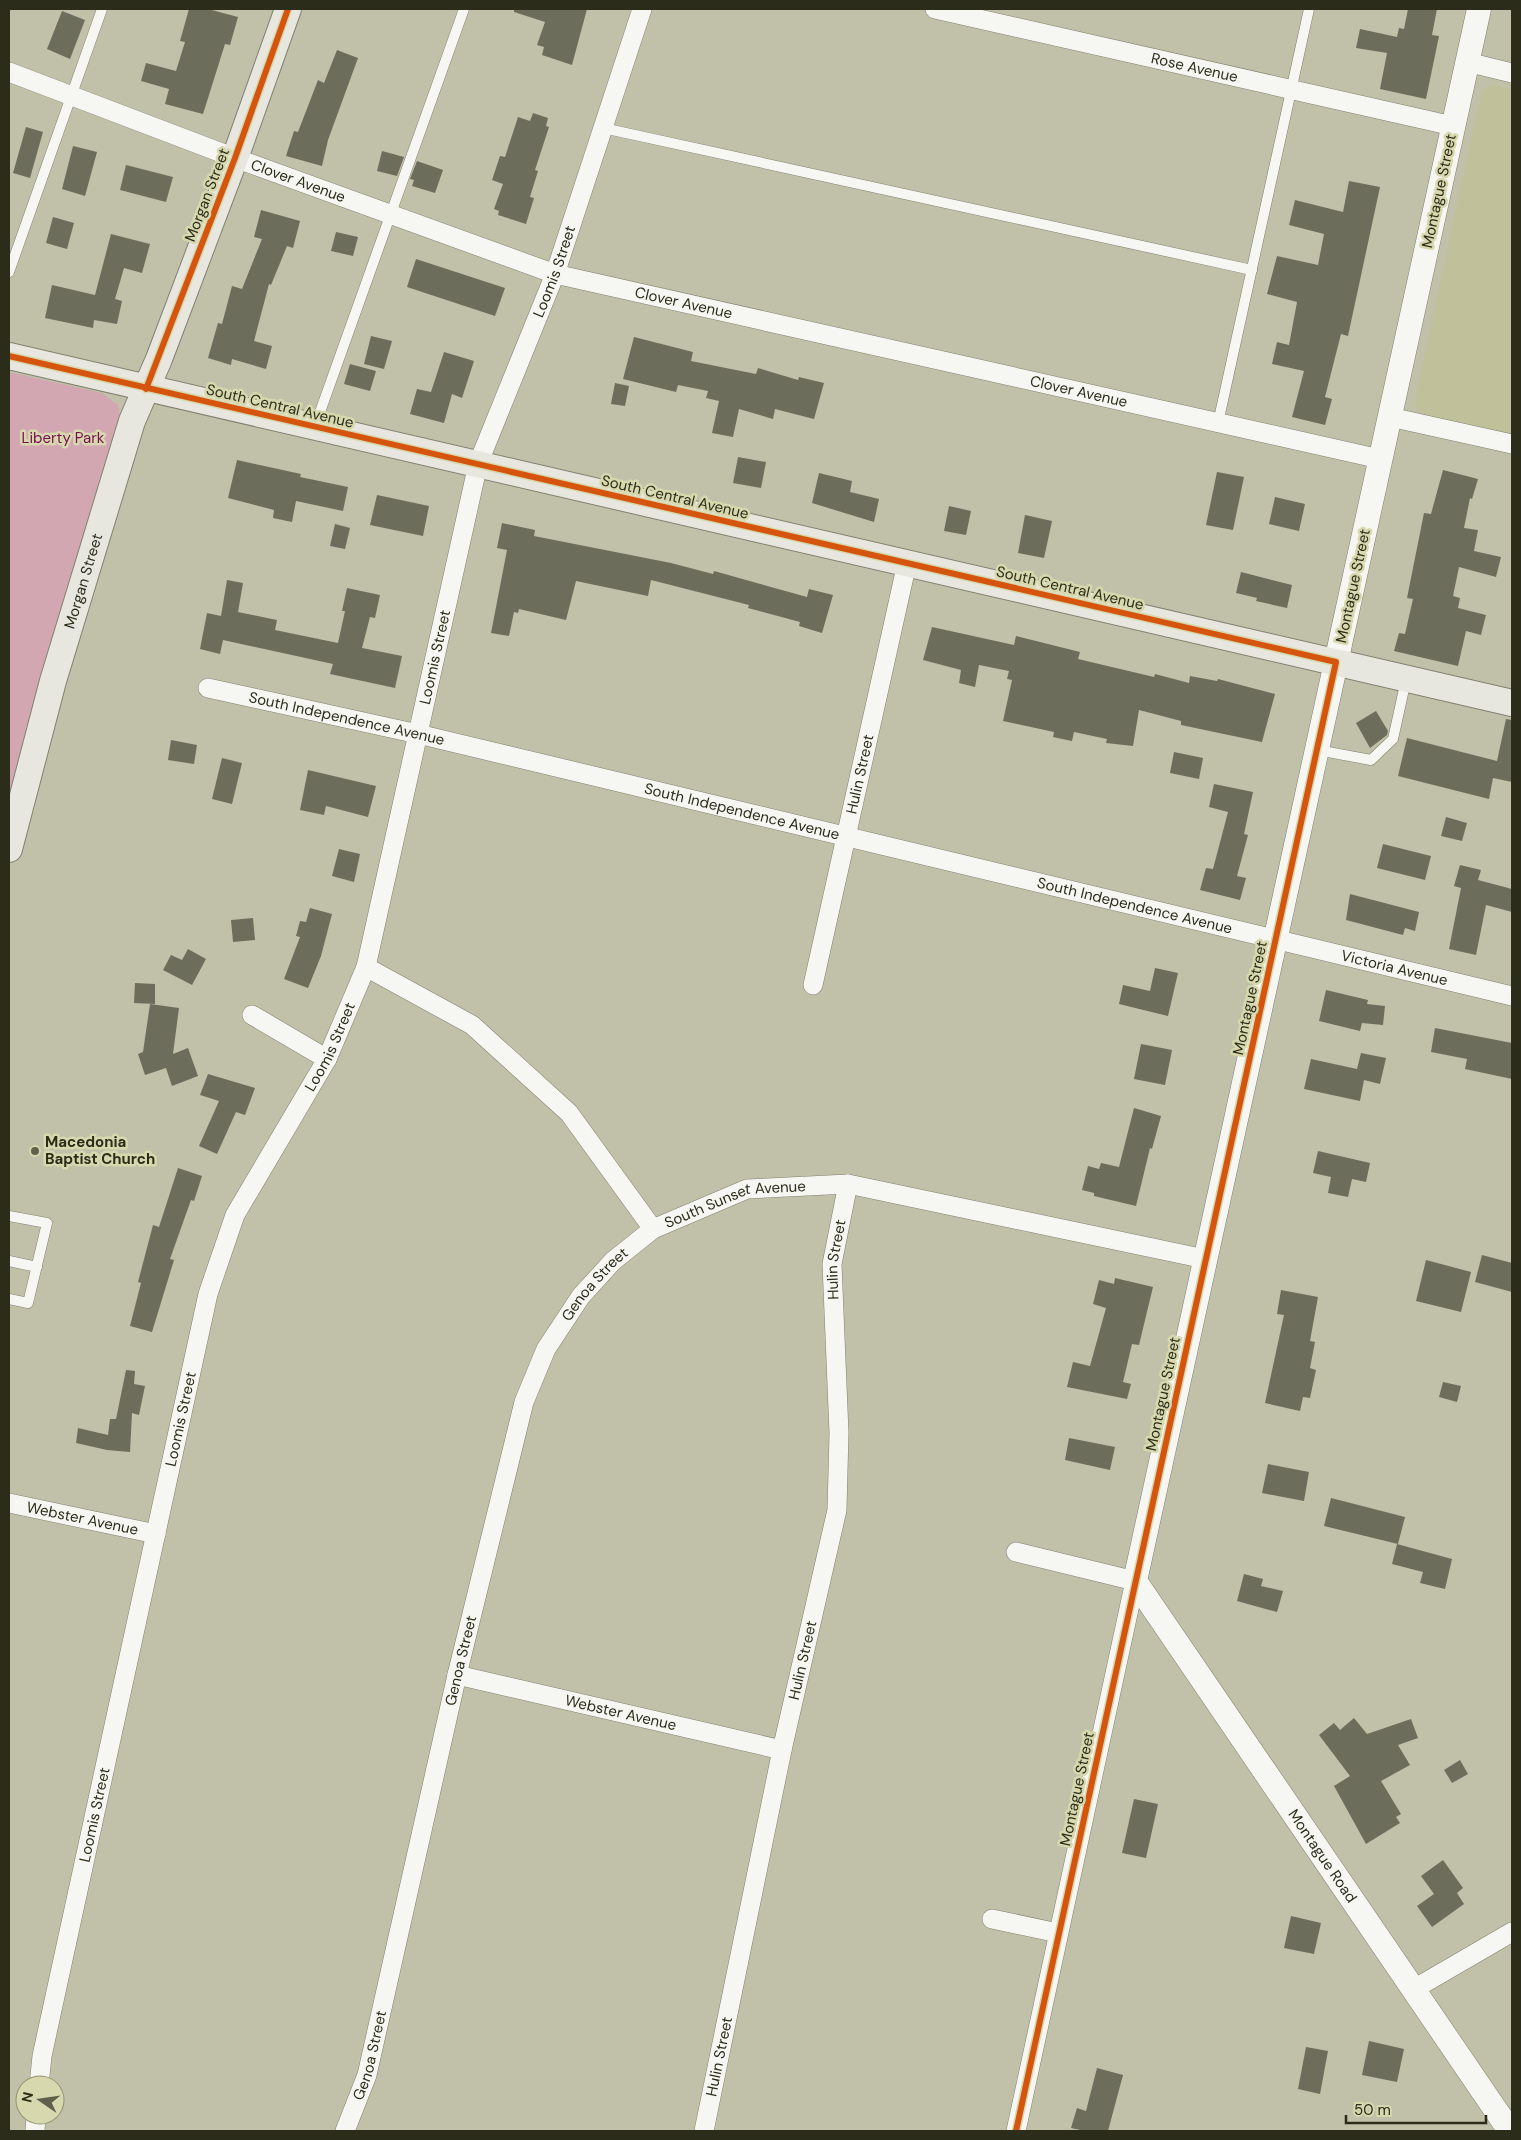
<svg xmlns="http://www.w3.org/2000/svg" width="1521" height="2140" viewBox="0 0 1521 2140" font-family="'DM Sans',sans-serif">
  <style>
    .built { fill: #c0c09a }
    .green { fill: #d2a7b2 }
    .building { fill: #6d6d5b }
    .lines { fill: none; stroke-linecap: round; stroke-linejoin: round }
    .service-casing { stroke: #81816f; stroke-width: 11 }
    .minor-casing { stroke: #81816f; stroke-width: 20 }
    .tertiary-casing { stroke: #81816f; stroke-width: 25 }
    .secondary-casing { stroke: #81816f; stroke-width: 28 }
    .service { stroke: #f6f6f2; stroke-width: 10 }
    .minor { stroke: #f6f6f2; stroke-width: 19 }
    .tertiary { stroke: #f6f6f2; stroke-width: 24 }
    .secondary { stroke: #e7e7e0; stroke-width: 26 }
    .cycleway-casing { stroke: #d7d8ad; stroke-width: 9 }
    .cycleway { stroke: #d5540e; stroke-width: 6 }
    .poi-dot { fill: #60604d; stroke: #d7d8ad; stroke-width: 2 }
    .labels { text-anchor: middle; stroke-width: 5; stroke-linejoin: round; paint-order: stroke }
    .street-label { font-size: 15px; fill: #2c2c1b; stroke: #d7d8ad }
    .park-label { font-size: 15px; fill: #790b51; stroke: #d7d8ad }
    .poi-label { font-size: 15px; font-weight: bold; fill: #2c2c1b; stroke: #d7d8ad; text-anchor: start }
  </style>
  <rect width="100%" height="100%" fill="#c1c1aa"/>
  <path class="built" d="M 1494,85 L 1512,89 L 1512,436 L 1425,415 L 1417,409 L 1415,400 L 1481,94 L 1486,89 Z"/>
  <path class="green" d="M 9,372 L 102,393 L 118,405 L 122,426 L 9,803 Z"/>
  <g class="building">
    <path d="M 189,9 L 208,9 L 238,17 L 230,45 L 225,44 L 203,114 L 165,104 L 169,89 L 141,81 L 146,63 L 176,71 L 185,42 L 180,41 Z"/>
    <path d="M 514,9 L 587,9 L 572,65 L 542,55 L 544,47 L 537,45 L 545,22 L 514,12 Z"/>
    <path d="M 1408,9 L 1437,9 L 1432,35 L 1439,36 L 1426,99 L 1380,89 L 1387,53 L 1356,48 L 1360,29 L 1397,37 L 1399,28 L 1404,29 Z"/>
    <path d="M 62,11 L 85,20 L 70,59 L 47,49 Z"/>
    <path d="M 337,50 L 358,58 L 328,140 L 322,166 L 286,156 L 294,131 L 298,132 L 318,80 L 324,83 Z"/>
    <path d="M 533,113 L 548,118 L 546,126 L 549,127 L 535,170 L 538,171 L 530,197 L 534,198 L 526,224 L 498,215 L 499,211 L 494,209 L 503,184 L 492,180 L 500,156 L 505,157 L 518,117 L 530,121 Z"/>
    <path d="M 26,127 L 43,132 L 30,178 L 13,173 Z"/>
    <path d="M 73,146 L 97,152 L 85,196 L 62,189 Z"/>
    <path d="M 382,151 L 404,157 L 397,176 L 377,171 Z"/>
    <path d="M 417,161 L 443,170 L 435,193 L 412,186 L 414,180 L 410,179 Z"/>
    <path d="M 126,165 L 173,177 L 166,202 L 120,190 Z"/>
    <path d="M 1349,181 L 1380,187 L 1348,336 L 1341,334 L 1325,397 L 1332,399 L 1325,425 L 1292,417 L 1304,371 L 1272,364 L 1277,342 L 1289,345 L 1297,302 L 1267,294 L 1277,256 L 1318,265 L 1324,234 L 1289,225 L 1295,200 L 1343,212 Z"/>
    <path d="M 261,210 L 300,221 L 293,248 L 287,246 L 271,285 L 269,284 L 254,341 L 272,346 L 266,369 L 232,359 L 231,365 L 208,358 L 218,323 L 222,324 L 232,286 L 242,289 L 262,239 L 254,237 Z"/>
    <path d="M 53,217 L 74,223 L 67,249 L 46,243 Z"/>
    <path d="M 336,232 L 358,237 L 353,256 L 331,251 Z"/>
    <path d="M 111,234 L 150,244 L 142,273 L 124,268 L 115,299 L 122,301 L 117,324 L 94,320 L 93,328 L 45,318 L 52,285 L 95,295 Z"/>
    <path d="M 416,259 L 505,288 L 495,316 L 407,287 Z"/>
    <path d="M 371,336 L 392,341 L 384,369 L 364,364 Z"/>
    <path d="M 634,337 L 693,352 L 691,361 L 756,374 L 758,368 L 798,380 L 799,377 L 824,383 L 814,419 L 775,409 L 773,419 L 739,409 L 733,437 L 712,433 L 719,401 L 706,398 L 708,391 L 678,385 L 676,392 L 623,379 Z"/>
    <path d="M 444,352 L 474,361 L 462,398 L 452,394 L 444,423 L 410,414 L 417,389 L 431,392 Z"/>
    <path d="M 350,364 L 376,371 L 370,391 L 344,384 Z"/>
    <path d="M 615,383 L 629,386 L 625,406 L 611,404 Z"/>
    <path d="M 738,457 L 766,462 L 761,488 L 733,483 Z"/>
    <path d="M 237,460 L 301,474 L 300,477 L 348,487 L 343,511 L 296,501 L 292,522 L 273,518 L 274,510 L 228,498 Z"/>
    <path d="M 1443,470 L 1478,479 L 1472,499 L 1470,498 L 1464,528 L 1478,530 L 1474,551 L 1501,557 L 1496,577 L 1459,567 L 1453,596 L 1460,598 L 1458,608 L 1486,615 L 1481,635 L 1466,631 L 1458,666 L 1394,651 L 1399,633 L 1405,634 L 1413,599 L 1407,598 L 1424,513 L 1431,514 Z"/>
    <path d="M 1217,472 L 1244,477 L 1233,530 L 1206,525 Z"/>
    <path d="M 819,473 L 852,481 L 850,492 L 879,499 L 874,522 L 812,503 Z"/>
    <path d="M 377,495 L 429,506 L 423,536 L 370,525 Z"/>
    <path d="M 1275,497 L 1305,504 L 1299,531 L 1269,524 Z"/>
    <path d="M 949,506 L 971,511 L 966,535 L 944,531 Z"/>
    <path d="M 1025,515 L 1052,521 L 1044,558 L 1018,553 Z"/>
    <path d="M 502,523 L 535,530 L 534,536 L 671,563 L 713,574 L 714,571 L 807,597 L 809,589 L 833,595 L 822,633 L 799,626 L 800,622 L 748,608 L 749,605 L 651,580 L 648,596 L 576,581 L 566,620 L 519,609 L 518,613 L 514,612 L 509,636 L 491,633 L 507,550 L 497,548 Z"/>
    <path d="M 335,524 L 350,528 L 345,549 L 330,546 Z"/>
    <path d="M 1241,572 L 1292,585 L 1287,608 L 1256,601 L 1257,598 L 1236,593 Z"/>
    <path d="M 227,580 L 243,583 L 238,612 L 277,620 L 275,630 L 338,643 L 345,611 L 342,611 L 347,588 L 380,595 L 375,618 L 370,617 L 362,648 L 402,656 L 395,688 L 330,674 L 333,664 L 223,640 L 220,654 L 200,649 L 207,613 L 221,616 Z"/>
    <path d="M 932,627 L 1014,645 L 1016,636 L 1080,652 L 1078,659 L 1154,677 L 1155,674 L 1189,683 L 1190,676 L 1217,681 L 1218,679 L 1275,694 L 1262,742 L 1181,725 L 1181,721 L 1139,710 L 1133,746 L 1106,743 L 1107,739 L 1074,732 L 1072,741 L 1053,737 L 1054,732 L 1003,721 L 1012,680 L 1007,679 L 1009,671 L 979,665 L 975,687 L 959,683 L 961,670 L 923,660 Z"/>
    <path d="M 1376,711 L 1388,731 L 1387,735 L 1370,748 L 1356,723 Z"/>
    <path d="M 1506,719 L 1512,720 L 1512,782 L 1493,778 L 1489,799 L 1398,776 L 1407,738 L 1497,761 Z"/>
    <path d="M 171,740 L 197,745 L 194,764 L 168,760 Z"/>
    <path d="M 1174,752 L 1203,758 L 1199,779 L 1170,773 Z"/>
    <path d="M 222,758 L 242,763 L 232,804 L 212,799 Z"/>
    <path d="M 308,770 L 376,786 L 368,817 L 326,806 L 324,815 L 300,810 Z"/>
    <path d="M 1214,784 L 1253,792 L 1244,834 L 1248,835 L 1237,876 L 1246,878 L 1240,900 L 1200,890 L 1206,868 L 1213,869 L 1228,812 L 1209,807 Z"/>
    <path d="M 1446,817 L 1467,823 L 1462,841 L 1441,836 Z"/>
    <path d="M 1383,844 L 1431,856 L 1425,880 L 1377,868 Z"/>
    <path d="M 339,849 L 360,854 L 354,882 L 332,876 Z"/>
    <path d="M 1460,865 L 1481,870 L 1478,880 L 1512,889 L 1512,912 L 1486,905 L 1476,955 L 1449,949 L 1461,888 L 1454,886 Z"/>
    <path d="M 1350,894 L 1419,912 L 1415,931 L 1405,928 L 1403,935 L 1346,920 Z"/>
    <path d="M 310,908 L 332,914 L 321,956 L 308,988 L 284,979 L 300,937 L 296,936 L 300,921 L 306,922 Z"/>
    <path d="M 253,918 L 255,940 L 233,942 L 231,920 Z"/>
    <path d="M 188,949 L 206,959 L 192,985 L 163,970 L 171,955 L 182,960 Z"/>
    <path d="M 1155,968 L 1178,973 L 1168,1016 L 1119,1004 L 1123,985 L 1150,991 Z"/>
    <path d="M 135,983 L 155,984 L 155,1004 L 134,1003 Z"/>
    <path d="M 1326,990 L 1368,1000 L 1367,1004 L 1385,1006 L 1383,1025 L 1362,1023 L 1360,1031 L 1319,1021 Z"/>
    <path d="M 150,1004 L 179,1008 L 173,1054 L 188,1048 L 198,1076 L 172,1086 L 166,1068 L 145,1075 L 138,1054 L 143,1052 Z"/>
    <path d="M 1435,1028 L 1512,1043 L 1512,1079 L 1465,1069 L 1467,1059 L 1431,1052 Z"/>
    <path d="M 1141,1044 L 1172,1050 L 1165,1085 L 1134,1079 Z"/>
    <path d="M 1361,1053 L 1386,1058 L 1380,1084 L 1364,1080 L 1360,1101 L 1304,1089 L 1311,1059 L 1357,1069 Z"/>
    <path d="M 208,1074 L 255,1088 L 245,1115 L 236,1112 L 217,1154 L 199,1146 L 219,1101 L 200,1095 Z"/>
    <path d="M 1134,1108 L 1161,1116 L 1152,1149 L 1150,1148 L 1136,1206 L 1094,1196 L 1094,1193 L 1082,1190 L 1088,1166 L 1099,1169 L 1101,1163 L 1119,1167 Z"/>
    <path d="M 1318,1151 L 1370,1163 L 1366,1182 L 1352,1179 L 1348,1197 L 1328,1193 L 1331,1177 L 1313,1173 Z"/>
    <path d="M 178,1168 L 202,1176 L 194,1201 L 191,1200 L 170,1259 L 174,1260 L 152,1332 L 130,1326 L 141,1283 L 138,1282 L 153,1225 L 159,1227 Z"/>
    <path d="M 1482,1255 L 1512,1263 L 1512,1292 L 1475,1282 Z"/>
    <path d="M 1426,1260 L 1471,1272 L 1461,1312 L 1416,1301 Z"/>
    <path d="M 1115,1278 L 1153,1287 L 1139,1345 L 1132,1344 L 1123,1382 L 1131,1384 L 1127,1399 L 1067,1387 L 1073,1362 L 1090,1366 L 1106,1308 L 1093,1304 L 1099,1280 L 1114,1284 Z"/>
    <path d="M 1281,1290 L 1318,1297 L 1310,1341 L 1315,1342 L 1310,1368 L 1316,1370 L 1310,1398 L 1303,1397 L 1300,1411 L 1265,1403 L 1284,1315 L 1277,1314 Z"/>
    <path d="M 126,1370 L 135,1371 L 134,1384 L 145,1386 L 139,1415 L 132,1413 L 130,1452 L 107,1450 L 76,1443 L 78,1428 L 108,1435 L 110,1419 L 116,1419 Z"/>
    <path d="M 1443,1382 L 1461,1386 L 1457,1402 L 1439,1397 Z"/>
    <path d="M 1069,1438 L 1115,1447 L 1110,1470 L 1065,1460 Z"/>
    <path d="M 1268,1464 L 1309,1472 L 1304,1501 L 1262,1493 Z"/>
    <path d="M 1331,1498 L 1405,1517 L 1398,1544 L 1324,1526 Z"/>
    <path d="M 1397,1544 L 1452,1559 L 1445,1589 L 1420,1583 L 1423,1572 L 1392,1564 Z"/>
    <path d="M 1244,1574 L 1263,1579 L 1261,1586 L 1283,1591 L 1277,1612 L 1237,1601 Z"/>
    <path d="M 1354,1718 L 1367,1734 L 1411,1719 L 1418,1738 L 1398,1745 L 1410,1765 L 1381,1781 L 1401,1814 L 1396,1817 L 1400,1823 L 1366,1844 L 1334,1786 L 1350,1776 L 1319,1735 L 1334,1723 L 1340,1730 Z"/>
    <path d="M 1460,1760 L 1468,1774 L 1452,1783 L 1444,1770 Z"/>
    <path d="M 1134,1799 L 1158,1804 L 1146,1858 L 1122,1853 Z"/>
    <path d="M 1443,1860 L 1463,1888 L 1457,1893 L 1464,1904 L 1432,1927 L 1417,1906 L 1434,1894 L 1421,1876 Z"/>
    <path d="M 1291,1916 L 1321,1923 L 1314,1954 L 1284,1948 Z"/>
    <path d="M 1369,2041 L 1404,2049 L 1397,2082 L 1362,2075 Z"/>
    <path d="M 1306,2047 L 1328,2051 L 1320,2094 L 1298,2089 Z"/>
    <path d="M 1097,2068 L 1123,2075 L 1108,2131 L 1085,2131 L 1071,2128 L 1077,2108 L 1086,2111 Z"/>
  </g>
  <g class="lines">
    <defs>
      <g id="service">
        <path d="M 603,128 L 1252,270"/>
        <path d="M 9,272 L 102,9"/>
        <path d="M 1218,423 L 1309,9"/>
        <path d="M 315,426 L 464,9"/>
        <path d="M 1317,750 L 1371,760 L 1393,739 L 1406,680"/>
        <path d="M 9,1216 L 47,1223 L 28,1303 L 9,1299"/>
        <path d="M 9,1261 L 37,1267"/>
      </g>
      <g id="minor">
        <path id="s1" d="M 935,9 L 1453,126"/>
        <path d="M 1467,62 L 1512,73"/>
        <path id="s2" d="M 9,72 L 235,158 L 555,274 L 1380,459"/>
        <path d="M 1390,417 L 1512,444"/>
        <path id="s3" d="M 208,688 L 418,734 L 1512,996"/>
        <path d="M 366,967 L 472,1025 L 569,1113 L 653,1229"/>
        <path id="s4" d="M 813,985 L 907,563"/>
        <path d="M 252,1015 L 327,1059"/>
        <path id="s5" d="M 9,1503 L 156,1534"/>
        <path id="s6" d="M 457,1675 L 782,1750"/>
        <path d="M 992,1919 L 1058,1933"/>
        <path d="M 1414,1989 L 1512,1932"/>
        <path id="s7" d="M 39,2085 L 42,2056 L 208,1294 L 235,1215 L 327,1059 L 366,967 L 478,464 L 555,274 L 642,9"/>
        <path d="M 35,2131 L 36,2115"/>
        <path id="s8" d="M 345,2131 L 367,2075 L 457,1675 L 524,1402 L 546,1349 L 581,1296 L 613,1261 L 653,1229 L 747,1189 L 848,1184 L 1205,1259"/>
        <path id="s9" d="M 704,2131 L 782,1750 L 837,1510 L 839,1433 L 832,1264 L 848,1184"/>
        <path d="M 1016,2131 L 1135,1581 L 1016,1552"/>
      </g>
      <g id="tertiary">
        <path id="s10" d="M 1479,9 L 1135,1581 L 1510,2131"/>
      </g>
      <g id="secondary">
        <path d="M 9,356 L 1512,703"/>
        <path id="s11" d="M 9,849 L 53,681 L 132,421 L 159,359 L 235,158 L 288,9"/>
      </g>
    </defs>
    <use href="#service" class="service-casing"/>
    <use href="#minor" class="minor-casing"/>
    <use href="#tertiary" class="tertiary-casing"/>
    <use href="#secondary" class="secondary-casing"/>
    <use href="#service" class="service"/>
    <use href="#minor" class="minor"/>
    <use href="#tertiary" class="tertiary"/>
    <use href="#secondary" class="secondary"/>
    <defs>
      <g id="cycleway">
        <path d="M 9,356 L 1336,662 L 1016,2131"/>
        <path d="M 146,389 L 235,158 L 288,9"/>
      </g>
    </defs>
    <use href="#cycleway" class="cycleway-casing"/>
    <use href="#cycleway" class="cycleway"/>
  </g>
  <circle class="poi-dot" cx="35" cy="1151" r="5"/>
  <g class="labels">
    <g class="street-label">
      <text dy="5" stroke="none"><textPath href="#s1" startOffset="266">Rose Avenue</textPath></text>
      <text dy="5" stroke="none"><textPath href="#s2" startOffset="309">Clover Avenue</textPath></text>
      <text transform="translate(1439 191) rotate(-78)" y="5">Montague Street</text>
      <text transform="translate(207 195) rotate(-69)" y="5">Morgan Street</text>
      <text dy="5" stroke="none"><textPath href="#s7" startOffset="1896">Loomis Street</textPath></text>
      <text dy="5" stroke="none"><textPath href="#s2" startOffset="714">Clover Avenue</textPath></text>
      <text dy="5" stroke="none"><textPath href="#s2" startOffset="1119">Clover Avenue</textPath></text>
      <text transform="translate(280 406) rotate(13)" y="5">South Central Avenue</text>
      <text transform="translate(675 497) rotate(13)" y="5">South Central Avenue</text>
      <text dy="5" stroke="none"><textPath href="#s11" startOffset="278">Morgan Street</textPath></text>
      <text transform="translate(1353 586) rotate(-78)" y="5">Montague Street</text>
      <text transform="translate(1070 588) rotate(13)" y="5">South Central Avenue</text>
      <text dy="5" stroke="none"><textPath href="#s7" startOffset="1491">Loomis Street</textPath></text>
      <text dy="5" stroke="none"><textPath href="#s3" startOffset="142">South Independence Avenue</textPath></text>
      <text dy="5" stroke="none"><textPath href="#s4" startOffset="216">Hulin Street</textPath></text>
      <text dy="5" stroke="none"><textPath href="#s3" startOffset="548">South Independence Avenue</textPath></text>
      <text dy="5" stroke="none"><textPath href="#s3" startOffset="952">South Independence Avenue</textPath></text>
      <text dy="5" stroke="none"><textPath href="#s3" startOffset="1219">Victoria Avenue</textPath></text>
      <text transform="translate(1250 998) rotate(-78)" y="5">Montague Street</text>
      <text dy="5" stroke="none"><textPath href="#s7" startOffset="1086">Loomis Street</textPath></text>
      <text dy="5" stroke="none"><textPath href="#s8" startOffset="1058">South Sunset Avenue</textPath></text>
      <text dy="5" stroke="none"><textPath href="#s9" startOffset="886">Hulin Street</textPath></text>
      <text dy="5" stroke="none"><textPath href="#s8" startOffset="890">Genoa Street</textPath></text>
      <text transform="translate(1163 1394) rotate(-78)" y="5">Montague Street</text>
      <text dy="5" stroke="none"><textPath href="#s7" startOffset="681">Loomis Street</textPath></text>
      <text dy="5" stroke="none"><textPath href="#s5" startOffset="75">Webster Avenue</textPath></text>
      <text dy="5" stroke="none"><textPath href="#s8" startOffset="485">Genoa Street</textPath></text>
      <text dy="5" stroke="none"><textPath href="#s9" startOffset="481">Hulin Street</textPath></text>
      <text dy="5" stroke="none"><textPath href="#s6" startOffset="168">Webster Avenue</textPath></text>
      <text transform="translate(1077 1789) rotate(-78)" y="5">Montague Street</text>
      <text dy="5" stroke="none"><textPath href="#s7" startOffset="276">Loomis Street</textPath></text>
      <text dy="5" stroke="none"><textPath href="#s10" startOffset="1942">Montague Road</textPath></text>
      <text dy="5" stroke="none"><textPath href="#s8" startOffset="80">Genoa Street</textPath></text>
      <text dy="5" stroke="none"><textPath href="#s9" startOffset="76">Hulin Street</textPath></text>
    </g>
    <g class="park-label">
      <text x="63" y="443">Liberty Park</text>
    </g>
    <g class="poi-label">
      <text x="45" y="1147">Macedonia<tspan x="45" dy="17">Baptist Church</tspan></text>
    </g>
  </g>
  <rect width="1521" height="2140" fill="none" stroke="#2c2c1b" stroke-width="20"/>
  <g transform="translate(40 2100) rotate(283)"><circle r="24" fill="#d7d8ad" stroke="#939373"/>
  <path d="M0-4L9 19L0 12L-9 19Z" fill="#60604d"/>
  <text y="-8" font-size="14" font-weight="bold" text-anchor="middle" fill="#2c2c1b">N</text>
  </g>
  <path d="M1346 2115v8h140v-8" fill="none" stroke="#2c2c1b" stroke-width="2.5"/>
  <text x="1354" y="2115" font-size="15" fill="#2c2c1b" stroke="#d7d8ad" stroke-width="4" paint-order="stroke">50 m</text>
</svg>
